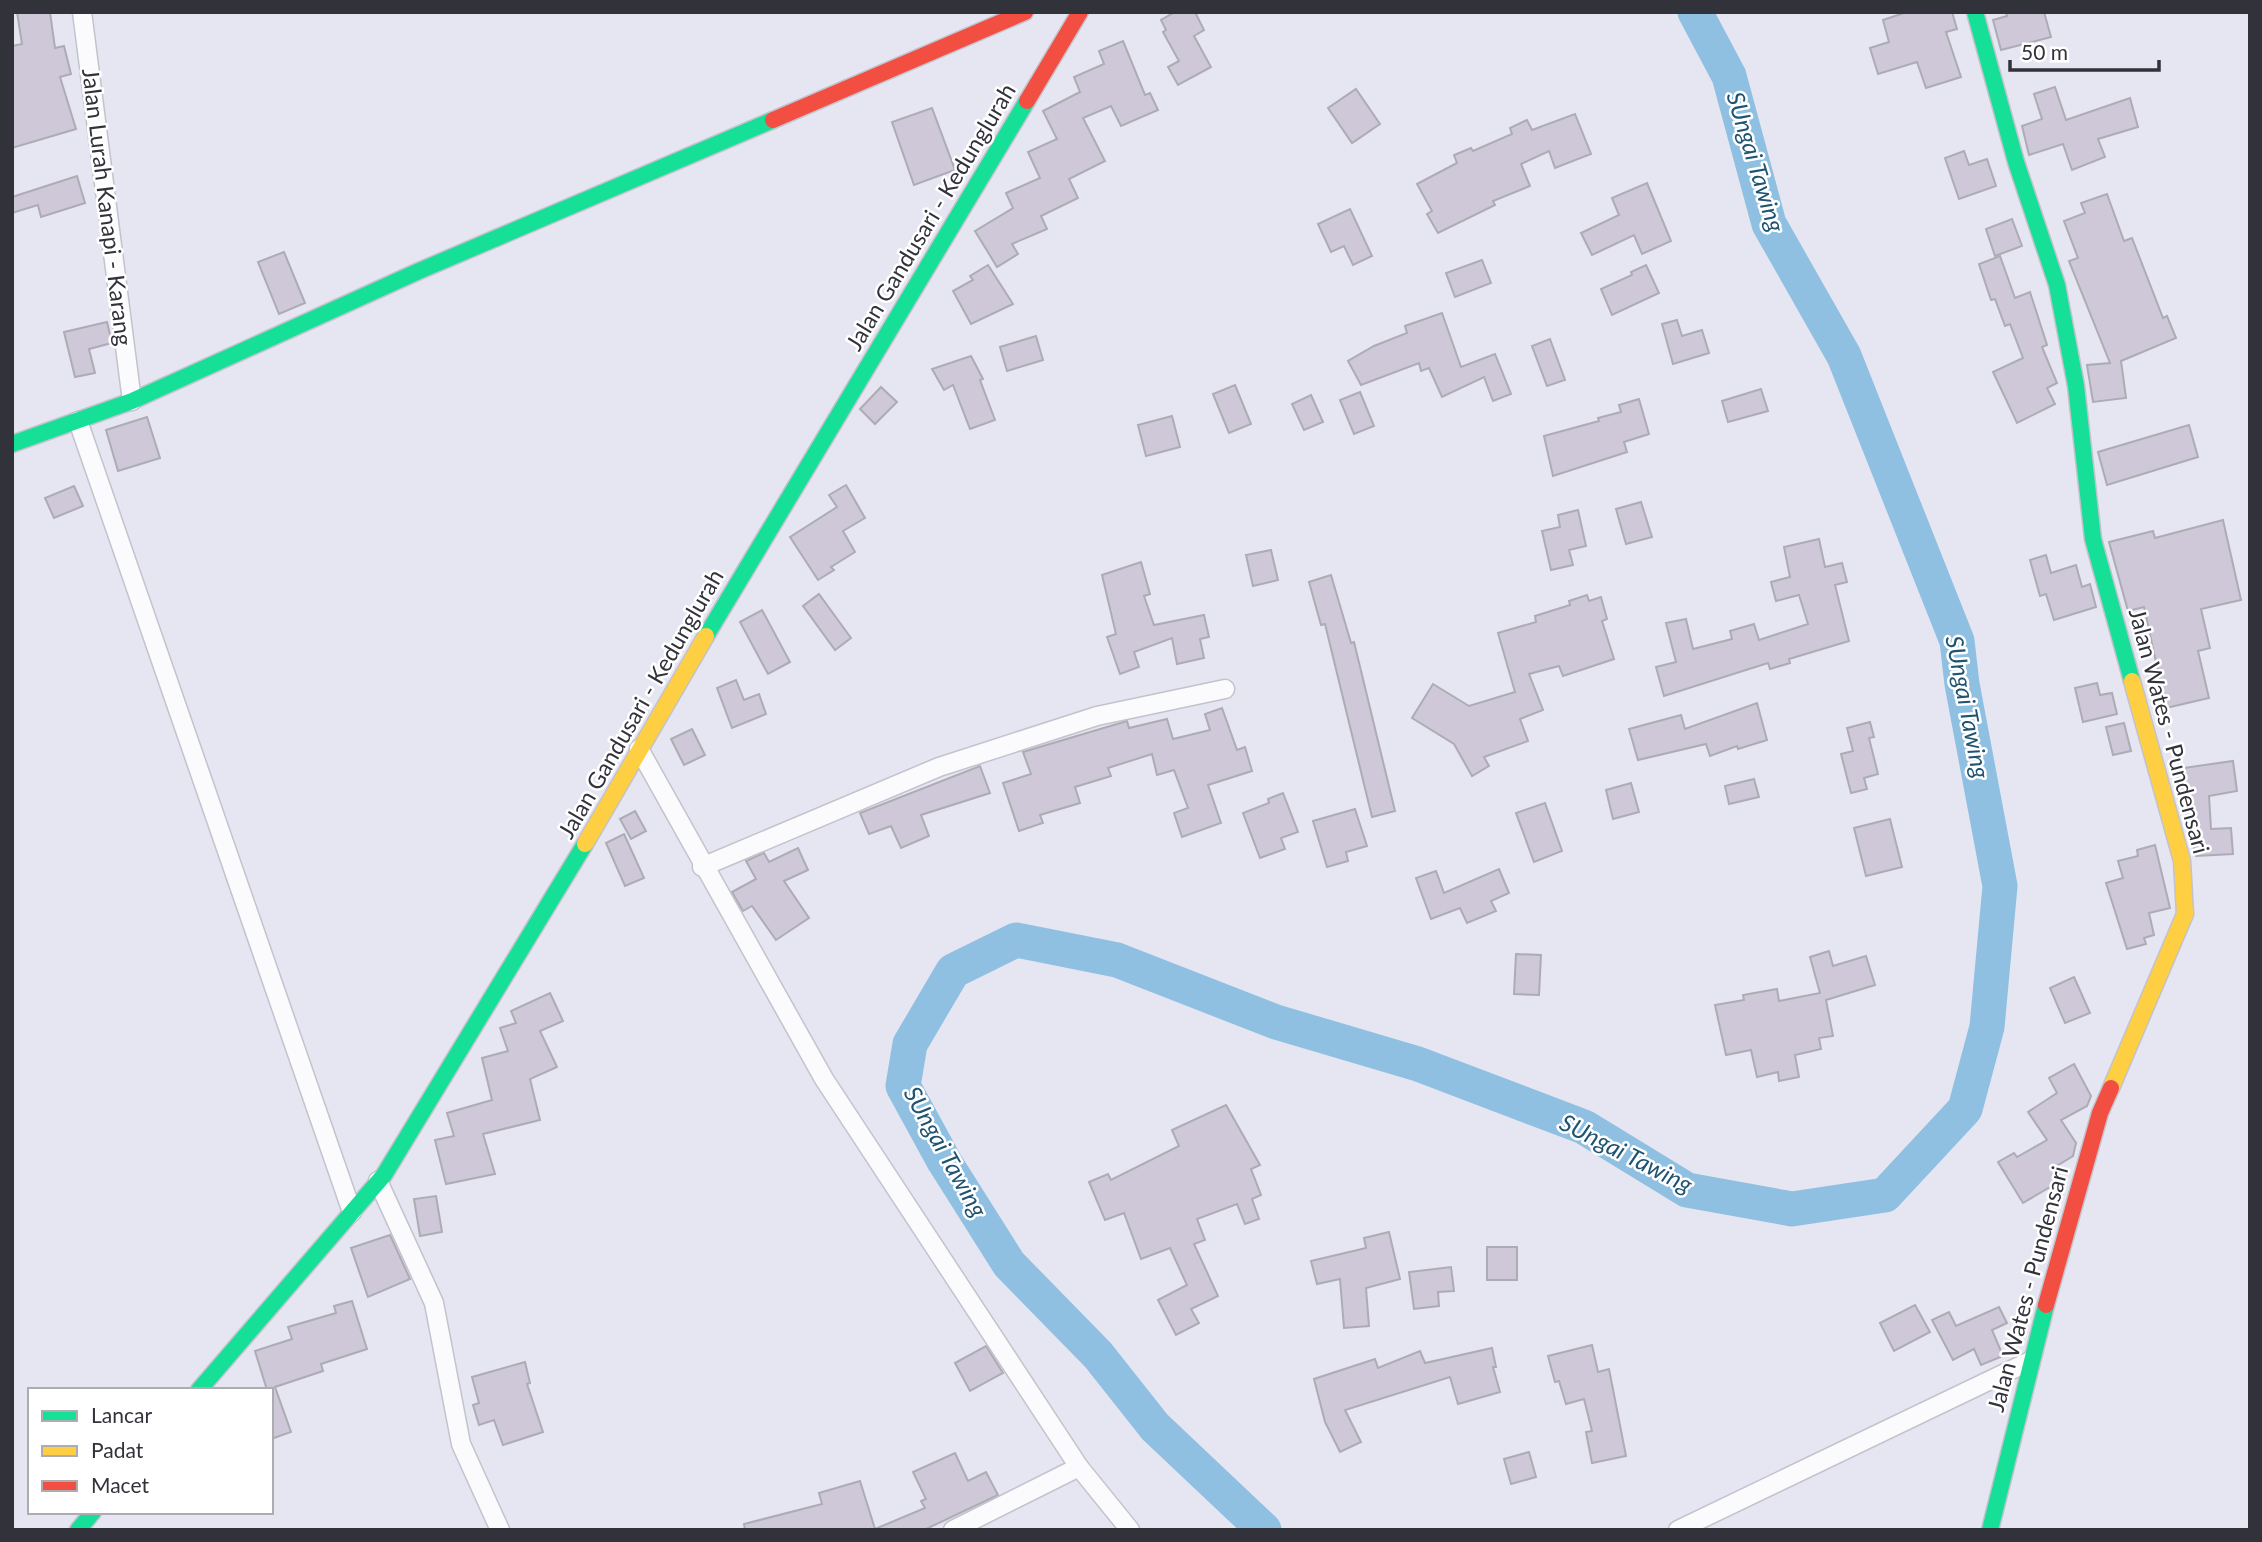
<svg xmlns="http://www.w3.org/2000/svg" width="2262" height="1542" viewBox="0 0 2262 1542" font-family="Lato,sans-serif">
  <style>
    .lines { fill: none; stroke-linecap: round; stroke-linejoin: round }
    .river { stroke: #8fc0e2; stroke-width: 35 }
    .building { fill: #cec8d9; stroke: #adacb5; stroke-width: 2 }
    .street-casing { stroke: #c2c3cc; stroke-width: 21 }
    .fast-casing { stroke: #c2c3cc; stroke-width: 19 }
    .slow-casing { stroke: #c2c3cc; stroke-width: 19 }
    .jam-casing { stroke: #c2c3cc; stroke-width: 19 }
    .street { stroke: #fbfbfd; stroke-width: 18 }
    .fast { stroke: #16e098; stroke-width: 16 }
    .slow { stroke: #ffcf43; stroke-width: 16 }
    .jam { stroke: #f24e42; stroke-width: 16 }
    .labels { text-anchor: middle; stroke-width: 5; stroke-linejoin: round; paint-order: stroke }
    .street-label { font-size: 23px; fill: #32323b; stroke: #fff }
    .water-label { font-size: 24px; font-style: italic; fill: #1e5371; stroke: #fff }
  </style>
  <rect width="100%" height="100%" fill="#e5e6f2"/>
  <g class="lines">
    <path class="river" d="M 1264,1530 L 1155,1427 L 1098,1355 L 1009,1264 L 944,1161 L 903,1086 L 910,1044 L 953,971 L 1016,940 L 1117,960 L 1276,1022 L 1418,1064 L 1584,1127 L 1687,1190 L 1792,1209 L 1885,1195 L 1965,1109 L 1987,1027 L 2000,886 L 1962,684 L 1957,641 L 1844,356 L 1769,224 L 1729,76 L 1695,12"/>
  </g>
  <g class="building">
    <path d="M 17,12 L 50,12 L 55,48 L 64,46 L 71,74 L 60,77 L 76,129 L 12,148 L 12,46 L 22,44 Z"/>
    <path d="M 1175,12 L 1195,12 L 1204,30 L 1194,36 L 1211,67 L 1178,85 L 1168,67 L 1179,61 L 1163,32 L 1166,30 L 1161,20 Z"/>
    <path d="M 1907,12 L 1952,12 L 1957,29 L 1946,32 L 1961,77 L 1926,88 L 1917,62 L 1878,74 L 1870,48 L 1889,42 L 1883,20 Z"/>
    <path d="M 2006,12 L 2044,12 L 2051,37 L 2001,50 L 1993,20 L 2007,16 Z"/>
    <path d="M 1123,41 L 1145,95 L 1150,93 L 1158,110 L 1121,126 L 1111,106 L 1083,118 L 1105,161 L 1069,179 L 1078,198 L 1041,216 L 1047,229 L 1012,244 L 1018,254 L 997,267 L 975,231 L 1013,208 L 1006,193 L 1040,178 L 1028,152 L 1057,139 L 1043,111 L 1080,92 L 1074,77 L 1104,64 L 1099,51 Z"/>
    <path d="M 2055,87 L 2066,120 L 2130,98 L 2138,127 L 2098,139 L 2105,157 L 2072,170 L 2063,144 L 2029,155 L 2022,126 L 2042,119 L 2034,94 Z"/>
    <path d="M 1356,89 L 1380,124 L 1352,143 L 1328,108 Z"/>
    <path d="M 932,108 L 955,170 L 914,185 L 892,122 Z"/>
    <path d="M 1575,114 L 1591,154 L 1555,168 L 1549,151 L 1521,164 L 1530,186 L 1493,201 L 1495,205 L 1438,233 L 1427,214 L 1432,211 L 1417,184 L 1457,163 L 1454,155 L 1471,148 L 1473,151 L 1512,134 L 1510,128 L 1527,120 L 1532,130 Z"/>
    <path d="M 1964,151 L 1969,165 L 1987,159 L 1996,186 L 1959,199 L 1945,158 Z"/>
    <path d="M 77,176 L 85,203 L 41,217 L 38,205 L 12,213 L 12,197 Z"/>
    <path d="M 1647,183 L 1671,241 L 1642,254 L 1634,235 L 1592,255 L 1581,233 L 1619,215 L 1612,198 Z"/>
    <path d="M 2107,194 L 2124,241 L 2132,238 L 2163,318 L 2167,316 L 2176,338 L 2121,361 L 2126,398 L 2093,402 L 2087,365 L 2110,363 L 2069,261 L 2078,258 L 2064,221 L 2085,213 L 2081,203 Z"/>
    <path d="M 1350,209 L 1372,256 L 1353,265 L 1344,246 L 1331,252 L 1318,224 Z"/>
    <path d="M 2012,219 L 2022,246 L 1995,256 L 1986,229 Z"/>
    <path d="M 284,252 L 305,303 L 279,314 L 258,262 Z"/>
    <path d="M 2000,256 L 2015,298 L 2030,292 L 2047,345 L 2042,347 L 2057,383 L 2047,388 L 2055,404 L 2017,423 L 1993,372 L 2023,358 L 2010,324 L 2005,326 L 1995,299 L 1991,300 L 1979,264 Z"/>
    <path d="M 1482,260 L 1491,283 L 1455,297 L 1446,273 Z"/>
    <path d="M 988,265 L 1013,304 L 971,324 L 953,291 L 973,280 L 970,276 Z"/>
    <path d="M 1646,265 L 1659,293 L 1612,315 L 1601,289 L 1632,275 L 1631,272 Z"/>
    <path d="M 1442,313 L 1461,367 L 1495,354 L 1511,394 L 1493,401 L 1484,377 L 1442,397 L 1429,368 L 1421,371 L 1419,363 L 1361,385 L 1348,361 L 1374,346 L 1407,333 L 1405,326 Z"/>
    <path d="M 1677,320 L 1682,336 L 1702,330 L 1709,353 L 1673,364 L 1662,324 Z"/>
    <path d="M 107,322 L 112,343 L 89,349 L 95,373 L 75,377 L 64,332 Z"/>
    <path d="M 1036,336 L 1043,360 L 1007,371 L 1000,347 Z"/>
    <path d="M 1550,339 L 1565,380 L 1547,386 L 1532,346 Z"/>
    <path d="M 971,356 L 983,379 L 980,380 L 995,420 L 970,429 L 953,385 L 944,390 L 932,369 Z"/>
    <path d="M 1235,385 L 1251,424 L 1229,433 L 1213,394 Z"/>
    <path d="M 881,387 L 897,402 L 875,424 L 860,409 Z"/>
    <path d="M 1761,389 L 1768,411 L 1728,422 L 1722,401 Z"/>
    <path d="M 1360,392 L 1374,426 L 1354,434 L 1340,400 Z"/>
    <path d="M 1311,395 L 1323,422 L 1304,430 L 1292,404 Z"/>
    <path d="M 1639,399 L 1649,434 L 1624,442 L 1627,452 L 1553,476 L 1544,436 L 1599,421 L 1598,418 L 1621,412 L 1619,405 Z"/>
    <path d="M 1172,416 L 1180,447 L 1146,456 L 1138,425 Z"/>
    <path d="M 147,417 L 160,458 L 118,471 L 106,430 Z"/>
    <path d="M 2189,425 L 2198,457 L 2107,485 L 2098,452 Z"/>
    <path d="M 846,485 L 865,518 L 843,531 L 855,552 L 831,567 L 834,570 L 818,580 L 790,537 L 837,507 L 829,495 Z"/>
    <path d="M 74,486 L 83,506 L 54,518 L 45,498 Z"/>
    <path d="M 1641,502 L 1652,537 L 1626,544 L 1616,509 Z"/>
    <path d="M 1578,510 L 1586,546 L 1569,550 L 1573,565 L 1551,570 L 1542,531 L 1560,527 L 1558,515 Z"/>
    <path d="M 2223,520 L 2241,600 L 2201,609 L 2210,648 L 2198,651 L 2209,698 L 2166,708 L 2144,607 L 2128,611 L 2109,542 L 2153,531 L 2155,538 Z"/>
    <path d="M 1819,539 L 1825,567 L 1842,563 L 1847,582 L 1835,585 L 1849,641 L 1789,659 L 1790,663 L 1770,669 L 1768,663 L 1664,696 L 1656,667 L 1676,662 L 1666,623 L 1686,619 L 1693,649 L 1732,639 L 1730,631 L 1754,624 L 1759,640 L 1808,624 L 1799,595 L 1776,601 L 1771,582 L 1790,577 L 1784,547 Z"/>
    <path d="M 1271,550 L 1278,580 L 1253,586 L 1246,555 Z"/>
    <path d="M 2046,555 L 2051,573 L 2076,565 L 2082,587 L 2090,584 L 2096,607 L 2054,620 L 2046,594 L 2040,596 L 2030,560 Z"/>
    <path d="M 1141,562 L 1150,594 L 1144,596 L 1154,625 L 1204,615 L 1209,637 L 1200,639 L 1204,658 L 1177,664 L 1172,638 L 1134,652 L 1139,667 L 1120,674 L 1107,637 L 1116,634 L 1102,575 Z"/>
    <path d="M 1331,575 L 1351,643 L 1354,642 L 1395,811 L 1372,817 L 1325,624 L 1321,625 L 1309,582 Z"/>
    <path d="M 819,594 L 851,638 L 835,650 L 803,606 Z"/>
    <path d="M 1587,595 L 1589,601 L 1601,597 L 1607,619 L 1602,621 L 1614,659 L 1563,676 L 1559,666 L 1529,674 L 1543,710 L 1520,719 L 1528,741 L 1484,757 L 1489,766 L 1472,776 L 1454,744 L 1412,718 L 1433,684 L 1469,706 L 1515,692 L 1498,633 L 1536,622 L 1535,616 L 1570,605 L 1569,601 Z"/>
    <path d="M 762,610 L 790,662 L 768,674 L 740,622 Z"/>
    <path d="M 736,680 L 744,700 L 759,694 L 766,714 L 732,728 L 717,688 Z"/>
    <path d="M 2097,683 L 2100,695 L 2112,693 L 2117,714 L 2083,722 L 2075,688 Z"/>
    <path d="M 1757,703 L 1767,740 L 1738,749 L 1737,746 L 1710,756 L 1706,744 L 1638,760 L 1629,729 L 1681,715 L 1685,729 Z"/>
    <path d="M 1222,708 L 1237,750 L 1245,747 L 1252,771 L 1208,785 L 1221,823 L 1182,837 L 1174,813 L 1188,808 L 1174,770 L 1157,775 L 1152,754 L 1108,768 L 1111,776 L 1075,787 L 1080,803 L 1040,815 L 1043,823 L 1019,831 L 1003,783 L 1031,774 L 1023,752 L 1127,721 L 1129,728 L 1167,719 L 1173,739 L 1210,730 L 1205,714 Z"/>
    <path d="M 1870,722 L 1874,737 L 1869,738 L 1878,774 L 1864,778 L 1867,789 L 1851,793 L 1841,754 L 1853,751 L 1847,728 Z"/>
    <path d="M 2124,723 L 2131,751 L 2113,755 L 2106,727 Z"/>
    <path d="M 692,729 L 705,755 L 684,765 L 671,739 Z"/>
    <path d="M 2233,761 L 2237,791 L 2209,796 L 2211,829 L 2231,828 L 2233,854 L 2196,856 L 2187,822 L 2185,799 L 2181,800 L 2176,769 Z"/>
    <path d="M 980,766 L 990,793 L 921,815 L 929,836 L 901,848 L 891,826 L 869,834 L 860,813 Z"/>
    <path d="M 1754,779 L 1759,797 L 1729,804 L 1725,786 Z"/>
    <path d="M 1631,783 L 1639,812 L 1613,819 L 1606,790 Z"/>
    <path d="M 1283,793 L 1298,832 L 1281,838 L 1285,849 L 1260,858 L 1243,813 L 1269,803 L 1268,799 Z"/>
    <path d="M 1545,803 L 1562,851 L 1534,862 L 1516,813 Z"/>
    <path d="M 1355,809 L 1367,846 L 1346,852 L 1348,861 L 1327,867 L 1313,821 Z"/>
    <path d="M 635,811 L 646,831 L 631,839 L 620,819 Z"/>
    <path d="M 1890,819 L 1902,867 L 1866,876 L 1854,828 Z"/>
    <path d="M 624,834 L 644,878 L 625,886 L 606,843 Z"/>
    <path d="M 2155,845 L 2170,908 L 2149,913 L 2154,935 L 2144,938 L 2146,944 L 2127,949 L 2106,883 L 2123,878 L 2118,861 L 2138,856 L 2137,850 Z"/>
    <path d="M 798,848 L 808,870 L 784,881 L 809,918 L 776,940 L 752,906 L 743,911 L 732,892 L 756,879 L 746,861 L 764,853 L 769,862 Z"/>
    <path d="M 1499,869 L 1509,893 L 1491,901 L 1496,911 L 1467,923 L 1460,908 L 1431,919 L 1416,878 L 1436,871 L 1444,893 Z"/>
    <path d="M 1829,951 L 1833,966 L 1866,956 L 1875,985 L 1826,1000 L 1833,1036 L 1819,1038 L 1821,1049 L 1795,1055 L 1799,1077 L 1779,1081 L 1778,1072 L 1757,1077 L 1751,1050 L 1726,1055 L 1715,1005 L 1744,1000 L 1743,995 L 1777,989 L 1779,1001 L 1820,993 L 1810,957 Z"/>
    <path d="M 1516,954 L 1541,955 L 1539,995 L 1514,994 Z"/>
    <path d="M 2074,977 L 2090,1013 L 2065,1023 L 2050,988 Z"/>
    <path d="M 550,993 L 563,1021 L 540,1031 L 557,1067 L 530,1079 L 540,1120 L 483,1134 L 495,1174 L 446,1184 L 435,1140 L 454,1136 L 447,1113 L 492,1100 L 482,1058 L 508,1051 L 500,1028 L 516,1023 L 511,1011 Z"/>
    <path d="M 2074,1064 L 2091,1096 L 2087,1106 L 2061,1120 L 2076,1143 L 2073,1156 L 2055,1167 L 2062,1180 L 2023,1203 L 1998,1162 L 2014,1153 L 2017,1157 L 2047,1140 L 2028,1112 L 2057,1093 L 2049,1078 Z"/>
    <path d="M 1226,1105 L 1260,1165 L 1251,1169 L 1261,1195 L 1252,1199 L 1259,1219 L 1245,1224 L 1237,1204 L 1197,1219 L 1205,1240 L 1194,1244 L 1218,1296 L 1191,1309 L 1199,1323 L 1176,1335 L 1158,1300 L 1187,1285 L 1170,1248 L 1141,1259 L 1124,1213 L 1105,1220 L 1089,1182 L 1108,1174 L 1111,1180 L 1179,1146 L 1172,1130 Z"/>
    <path d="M 436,1196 L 442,1232 L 420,1236 L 414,1199 Z"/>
    <path d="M 1389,1232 L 1400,1279 L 1366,1288 L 1369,1326 L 1344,1328 L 1340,1279 L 1317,1284 L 1311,1261 L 1366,1248 L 1364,1238 Z"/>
    <path d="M 390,1235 L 410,1279 L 368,1297 L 351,1248 Z"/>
    <rect x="1487" y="1247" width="30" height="33"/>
    <path d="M 1451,1267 L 1454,1291 L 1438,1292 L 1439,1306 L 1414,1309 L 1409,1272 Z"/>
    <path d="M 352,1301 L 367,1349 L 321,1364 L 323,1371 L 275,1387 L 291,1432 L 271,1439 L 271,1388 L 267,1390 L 255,1351 L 292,1339 L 288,1327 L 336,1313 L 334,1306 Z"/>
    <path d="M 1915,1305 L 1930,1332 L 1894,1351 L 1880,1323 Z"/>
    <path d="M 1999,1307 L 2007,1323 L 1992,1330 L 2003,1356 L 1981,1365 L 1974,1349 L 1953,1360 L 1932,1320 L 1949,1312 L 1956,1326 Z"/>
    <path d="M 1592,1345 L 1598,1372 L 1609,1369 L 1626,1456 L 1592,1463 L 1586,1432 L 1592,1431 L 1584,1399 L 1566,1404 L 1559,1381 L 1555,1382 L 1548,1356 Z"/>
    <path d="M 986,1346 L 1003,1373 L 970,1391 L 955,1363 Z"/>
    <path d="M 1492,1348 L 1496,1367 L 1493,1367 L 1500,1392 L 1458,1404 L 1450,1377 L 1345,1410 L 1361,1442 L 1340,1452 L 1325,1422 L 1314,1379 L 1375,1359 L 1378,1368 L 1420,1351 L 1425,1363 Z"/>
    <path d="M 525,1362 L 530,1383 L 527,1384 L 543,1432 L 503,1445 L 494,1420 L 479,1425 L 473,1405 L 479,1403 L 472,1377 Z"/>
    <path d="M 1529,1452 L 1536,1477 L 1511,1484 L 1504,1459 Z"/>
    <path d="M 955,1453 L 968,1481 L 986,1472 L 998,1495 L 924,1530 L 745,1530 L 744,1524 L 822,1504 L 819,1493 L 860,1481 L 875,1529 L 925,1508 L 921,1501 L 926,1499 L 913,1472 Z"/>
  </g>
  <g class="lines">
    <defs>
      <g id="street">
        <path d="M 82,12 L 132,401"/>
        <path d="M 78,421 L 352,1212"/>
        <path d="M 639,749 L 824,1079 L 1079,1467 L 953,1530"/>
        <path d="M 702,867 L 939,767 L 1097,716 L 1225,689"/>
        <path d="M 378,1181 L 434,1303 L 461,1444 L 500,1530"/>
        <path d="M 1079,1467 L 1130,1530"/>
        <path d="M 1678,1530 L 2030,1361"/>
      </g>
      <g id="fast">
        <path d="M 1975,12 L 2016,162 L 2057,285 L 2076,386 L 2093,539 L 2132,681"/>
        <path d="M 12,444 L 132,401 L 419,271 L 773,120"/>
        <path d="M 706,636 L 1027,101"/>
        <path d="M 199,1390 L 384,1175 L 585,844"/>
        <path d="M 78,1530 L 93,1512"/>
        <path d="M 1990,1530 L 2046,1305"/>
      </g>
      <g id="slow">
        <path d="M 585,844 L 706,636"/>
        <path d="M 2111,1088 L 2185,914 L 2182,861 L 2132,681"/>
      </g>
      <g id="jam">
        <path d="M 1027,101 L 1080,12"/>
        <path d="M 773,120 L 1025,12"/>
        <path d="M 2046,1305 L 2100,1113 L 2111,1088"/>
      </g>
    </defs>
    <use href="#street" class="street-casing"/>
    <use href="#fast" class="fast-casing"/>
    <use href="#slow" class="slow-casing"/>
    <use href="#jam" class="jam-casing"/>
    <use href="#street" class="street"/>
    <use href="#fast" class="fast"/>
    <use href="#slow" class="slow"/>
    <use href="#jam" class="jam"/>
  </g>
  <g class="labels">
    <g class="street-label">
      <text transform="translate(107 207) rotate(83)" y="8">Jalan Lurah Kanapi - Karang</text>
      <text transform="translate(931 217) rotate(-59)" y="8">Jalan Gandusari - Kedunglurah</text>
      <text transform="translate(641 704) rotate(-60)" y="8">Jalan Gandusari - Kedunglurah</text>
      <text transform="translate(2169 731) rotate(75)" y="8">Jalan Wates - Pundensari</text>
      <text transform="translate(2028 1289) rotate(-75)" y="8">Jalan Wates - Pundensari</text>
    </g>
    <g class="water-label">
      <text transform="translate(1755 162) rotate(73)" y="8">SUngai Tawing</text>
      <text transform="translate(1967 707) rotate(79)" y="8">SUngai Tawing</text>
      <text transform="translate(945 1152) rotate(61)" y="8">SUngai Tawing</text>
      <text transform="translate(1626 1154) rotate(27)" y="8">SUngai Tawing</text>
    </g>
  </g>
  <rect width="2262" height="1542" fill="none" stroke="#32323b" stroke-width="28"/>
  <rect x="28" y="1388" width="245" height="126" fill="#ffffff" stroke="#adadb1" stroke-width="2"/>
  <rect x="42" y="1411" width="35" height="10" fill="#16e098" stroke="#adadb1" stroke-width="2"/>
  <text x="91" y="1423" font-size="21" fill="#32323b">Lancar</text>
  <rect x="42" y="1446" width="35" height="10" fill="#ffcf43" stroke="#adadb1" stroke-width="2"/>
  <text x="91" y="1458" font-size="21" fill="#32323b">Padat</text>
  <rect x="42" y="1481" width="35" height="10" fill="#f24e42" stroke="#adadb1" stroke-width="2"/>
  <text x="91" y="1493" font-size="21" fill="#32323b">Macet</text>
  <path d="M2010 60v10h149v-10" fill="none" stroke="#32323b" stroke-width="3.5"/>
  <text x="2021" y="60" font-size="21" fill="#32323b" stroke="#ffffff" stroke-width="5" paint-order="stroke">50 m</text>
</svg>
